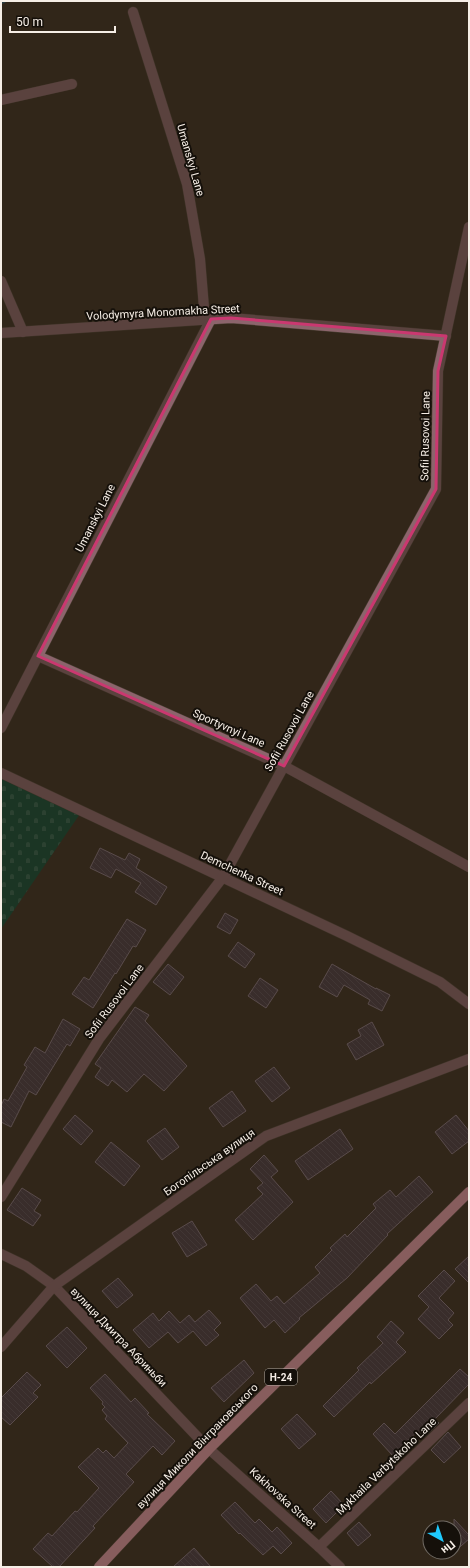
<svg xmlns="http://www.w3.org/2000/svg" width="470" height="1568" viewBox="0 0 470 1568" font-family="Roboto,sans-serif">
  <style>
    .cemetery { fill: url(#cemetery-stones) }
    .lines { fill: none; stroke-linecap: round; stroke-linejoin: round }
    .stream { stroke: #20576f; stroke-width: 4 }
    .building { fill: url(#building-back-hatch); stroke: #897886 }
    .street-casing { stroke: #4d4236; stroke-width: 11 }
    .primary-casing { stroke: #4d4236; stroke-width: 11 }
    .street { stroke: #8c646c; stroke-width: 10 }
    .primary { stroke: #ef9fb0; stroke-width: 10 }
    .marked { fill: none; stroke: #ca3870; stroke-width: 3; stroke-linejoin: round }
    .labels { text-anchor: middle; stroke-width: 4; stroke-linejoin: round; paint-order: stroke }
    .shield { fill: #15100a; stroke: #b2aba4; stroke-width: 1 }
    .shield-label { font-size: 10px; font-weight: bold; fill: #f6eee6 }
    .street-label { font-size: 11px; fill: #f6eee6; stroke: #15100a }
  </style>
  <defs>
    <pattern id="cemetery-stones" width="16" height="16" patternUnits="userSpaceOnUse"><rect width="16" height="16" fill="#004831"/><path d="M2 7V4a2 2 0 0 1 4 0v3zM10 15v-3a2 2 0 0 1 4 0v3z" fill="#26634f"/></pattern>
    <pattern id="building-back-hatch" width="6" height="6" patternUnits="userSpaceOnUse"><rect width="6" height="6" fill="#443642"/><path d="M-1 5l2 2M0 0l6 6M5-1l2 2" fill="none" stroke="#564a54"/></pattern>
  </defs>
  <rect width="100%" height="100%" fill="#322619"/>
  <path class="cemetery" d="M 1,773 L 82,811 L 1,929 Z"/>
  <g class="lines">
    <path class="stream" d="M 1,2 L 4,1"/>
  </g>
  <g class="building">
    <path d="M 100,848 L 125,860 L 129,853 L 140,859 L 136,868 L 167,887 L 156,905 L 135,892 L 141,883 L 116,869 L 111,878 L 90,868 Z"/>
    <path d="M 225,913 L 238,920 L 230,934 L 217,927 Z"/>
    <path d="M 127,919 L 146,930 L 136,947 L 133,946 L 116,974 L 115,973 L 93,1008 L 72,994 L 84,977 L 89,980 Z"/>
    <path d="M 238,942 L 255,954 L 245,968 L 228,956 Z"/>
    <path d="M 168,964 L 184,977 L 170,995 L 153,982 Z"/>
    <path d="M 332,964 L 376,989 L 376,988 L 390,995 L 382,1011 L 368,1004 L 370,1000 L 344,985 L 337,997 L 319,987 Z"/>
    <path d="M 260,978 L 278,990 L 266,1008 L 248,996 Z"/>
    <path d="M 135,1007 L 149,1015 L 145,1021 L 187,1066 L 164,1091 L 144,1074 L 127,1092 L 112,1080 L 108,1086 L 95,1077 L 101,1068 L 95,1064 Z"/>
    <path d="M 63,1019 L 80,1029 L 70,1046 L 67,1044 L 36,1095 L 29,1091 L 11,1127 L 1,1122 L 1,1106 L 4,1099 L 8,1101 L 27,1067 L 24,1065 L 35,1047 L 45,1053 Z"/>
    <path d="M 372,1022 L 384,1045 L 356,1060 L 347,1044 L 361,1036 L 358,1030 Z"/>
    <path d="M 274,1067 L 290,1088 L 272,1102 L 255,1081 Z"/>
    <path d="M 232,1091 L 246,1111 L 223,1127 L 209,1108 Z"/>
    <path d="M 75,1115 L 93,1131 L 81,1145 L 63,1129 Z"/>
    <path d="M 456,1115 L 469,1131 L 469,1141 L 452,1154 L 435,1132 Z"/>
    <path d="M 165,1128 L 179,1147 L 162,1160 L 147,1141 Z"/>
    <path d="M 340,1129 L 353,1149 L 308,1180 L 295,1161 Z"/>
    <path d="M 111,1142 L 140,1166 L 124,1186 L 95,1162 Z"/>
    <path d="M 264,1155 L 278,1171 L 271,1177 L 293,1202 L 253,1240 L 235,1220 L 263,1194 L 257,1188 L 263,1183 L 250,1169 Z"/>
    <path d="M 419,1176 L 433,1192 L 387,1234 L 388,1235 L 347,1278 L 299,1318 L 300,1319 L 285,1333 L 274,1320 L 265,1328 L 240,1298 L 256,1284 L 271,1301 L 277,1296 L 284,1304 L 320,1273 L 315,1267 L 332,1250 L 330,1248 L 345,1234 L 347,1237 L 376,1208 L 373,1204 L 390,1190 L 396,1197 Z"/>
    <path d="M 22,1188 L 41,1200 L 34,1211 L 41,1215 L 33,1226 L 7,1210 Z"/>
    <path d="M 192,1221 L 207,1245 L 187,1257 L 172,1233 Z"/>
    <path d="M 469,1256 L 469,1283 L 455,1269 Z"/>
    <path d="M 444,1270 L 455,1281 L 439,1298 L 454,1313 L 448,1320 L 453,1325 L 439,1339 L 418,1319 L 429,1307 L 418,1296 Z"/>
    <path d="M 118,1278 L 133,1295 L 117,1308 L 102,1291 Z"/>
    <path d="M 209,1310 L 221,1323 L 214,1330 L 219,1335 L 206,1346 L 193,1331 L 178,1343 L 168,1332 L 149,1348 L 133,1330 L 153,1313 L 159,1321 L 169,1311 L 180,1323 L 189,1315 L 195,1322 Z"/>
    <path d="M 391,1321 L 404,1333 L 396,1342 L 406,1352 L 371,1384 L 370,1382 L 334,1417 L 323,1406 L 359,1370 L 357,1368 L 383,1343 L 377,1337 Z"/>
    <path d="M 67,1327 L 87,1348 L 67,1368 L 46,1346 Z"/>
    <path d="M 244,1360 L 254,1373 L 224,1402 L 211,1388 Z"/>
    <path d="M 460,1369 L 469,1377 L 469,1384 L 435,1419 L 439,1423 L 423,1438 L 417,1432 L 392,1455 L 373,1434 L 384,1423 L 395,1434 Z"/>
    <path d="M 27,1372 L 41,1385 L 33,1393 L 38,1397 L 10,1425 L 1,1417 L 1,1398 Z"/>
    <path d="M 105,1374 L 131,1402 L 135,1398 L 149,1413 L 147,1414 L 175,1441 L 162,1455 L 153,1446 L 126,1474 L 134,1482 L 93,1526 L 95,1528 L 59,1567 L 53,1567 L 33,1549 L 48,1533 L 52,1536 L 75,1511 L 77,1512 L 99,1488 L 78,1467 L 98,1448 L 103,1453 L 106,1450 L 114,1458 L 128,1443 L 105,1419 L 107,1416 L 102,1410 L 105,1407 L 102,1404 L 103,1402 L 90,1388 Z"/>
    <path d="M 297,1414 L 316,1434 L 299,1449 L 281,1429 Z"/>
    <path d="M 448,1432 L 461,1447 L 444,1463 L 431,1450 Z"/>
    <path d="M 331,1491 L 344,1505 L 326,1523 L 313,1509 Z"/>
    <path d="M 235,1502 L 255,1523 L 259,1519 L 272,1532 L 277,1527 L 292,1543 L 281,1554 L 273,1546 L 263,1555 L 240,1533 L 239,1534 L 221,1515 Z"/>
    <path d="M 454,1519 L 469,1535 L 469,1539 L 454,1552 Z"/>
    <path d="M 359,1522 L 371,1535 L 358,1546 L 347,1533 Z"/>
    <path d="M 194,1548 L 211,1567 L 173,1567 Z"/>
  </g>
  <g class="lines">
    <defs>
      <g id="street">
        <path d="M 133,12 L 187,184 L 200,259 L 205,320"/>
        <path d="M 1,100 L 72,84"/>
        <path d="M 1,281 L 23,332"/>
        <path d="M 1,333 L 231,318 L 446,336"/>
        <path d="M 38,656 L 284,766 L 469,867"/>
        <path d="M 1,728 L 211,319"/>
        <path d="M 1,773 L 347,936 L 440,982 L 469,1004"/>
        <path d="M 1,1197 L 99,1039 L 223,877 L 436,489 L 438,371 L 469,227"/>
        <path d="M 1,1254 L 26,1266 L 54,1286 L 209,1449 L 319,1547 L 340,1567"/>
        <path d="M 1,1347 L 54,1286 L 266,1136 L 469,1059"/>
        <path d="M 319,1547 L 469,1403"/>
      </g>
      <path id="primary" d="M 99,1567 L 209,1449 L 469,1192"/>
    </defs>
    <use href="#street" class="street-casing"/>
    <use href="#primary" class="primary-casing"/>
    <use href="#street" class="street"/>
    <use href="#primary" class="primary"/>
  </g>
  <path d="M0 0H470V1568H0ZM 231,318 L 446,336 L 438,371 L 436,489 L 284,766 L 38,656 L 211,319 Z" fill="#322619" fill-opacity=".55" fill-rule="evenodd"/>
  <path class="marked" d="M 231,318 L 446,336 L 438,371 L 436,489 L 284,766 L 38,656 L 211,319 Z"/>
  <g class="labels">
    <rect class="shield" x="265" y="1369" width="32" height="16" rx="3"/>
    <g class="shield-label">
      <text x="281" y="1381">Н-24</text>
    </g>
    <g class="street-label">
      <text transform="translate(191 160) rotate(74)" y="4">Umanskyi Lane</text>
      <text transform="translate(163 312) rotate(-3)" y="4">Volodymyra Monomakha Street</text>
      <text transform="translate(425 436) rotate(-89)" y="4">Sofii Rusovoi Lane</text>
      <text transform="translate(95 518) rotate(-63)" y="4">Umanskyi Lane</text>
      <text transform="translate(229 728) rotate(24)" y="4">Sportyvnyi Lane</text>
      <text transform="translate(289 731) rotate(-61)" y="4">Sofii Rusovoi Lane</text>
      <text transform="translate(242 873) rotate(25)" y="4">Demchenka Street</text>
      <text transform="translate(114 1001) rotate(-53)" y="4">Sofii Rusovoi Lane</text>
      <text transform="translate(209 1162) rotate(-35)" y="4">Богопільська вулиця</text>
      <text transform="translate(119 1337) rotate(46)" y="4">вулиця Дмитра Абриньби</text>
      <text transform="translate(197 1446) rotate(-46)" y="4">вулиця Миколи Вінграновського</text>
      <text transform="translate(386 1466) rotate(-44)" y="4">Mykhaila Verbytskoho Lane</text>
      <text transform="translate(283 1498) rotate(42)" y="4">Kakhovska Street</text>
    </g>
  </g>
  <rect width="470" height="1568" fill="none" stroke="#f6eee6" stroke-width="4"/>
  <g transform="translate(442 1540) rotate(140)"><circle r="19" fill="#15100a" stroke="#6f6962"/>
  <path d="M0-3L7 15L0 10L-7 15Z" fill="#1fc9fd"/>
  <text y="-6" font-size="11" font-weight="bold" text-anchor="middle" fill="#f6eee6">Пн</text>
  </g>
  <path d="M10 26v6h105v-6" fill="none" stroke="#f6eee6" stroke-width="2"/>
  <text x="16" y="26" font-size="12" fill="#f6eee6" stroke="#15100a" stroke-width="3" paint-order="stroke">50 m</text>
</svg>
